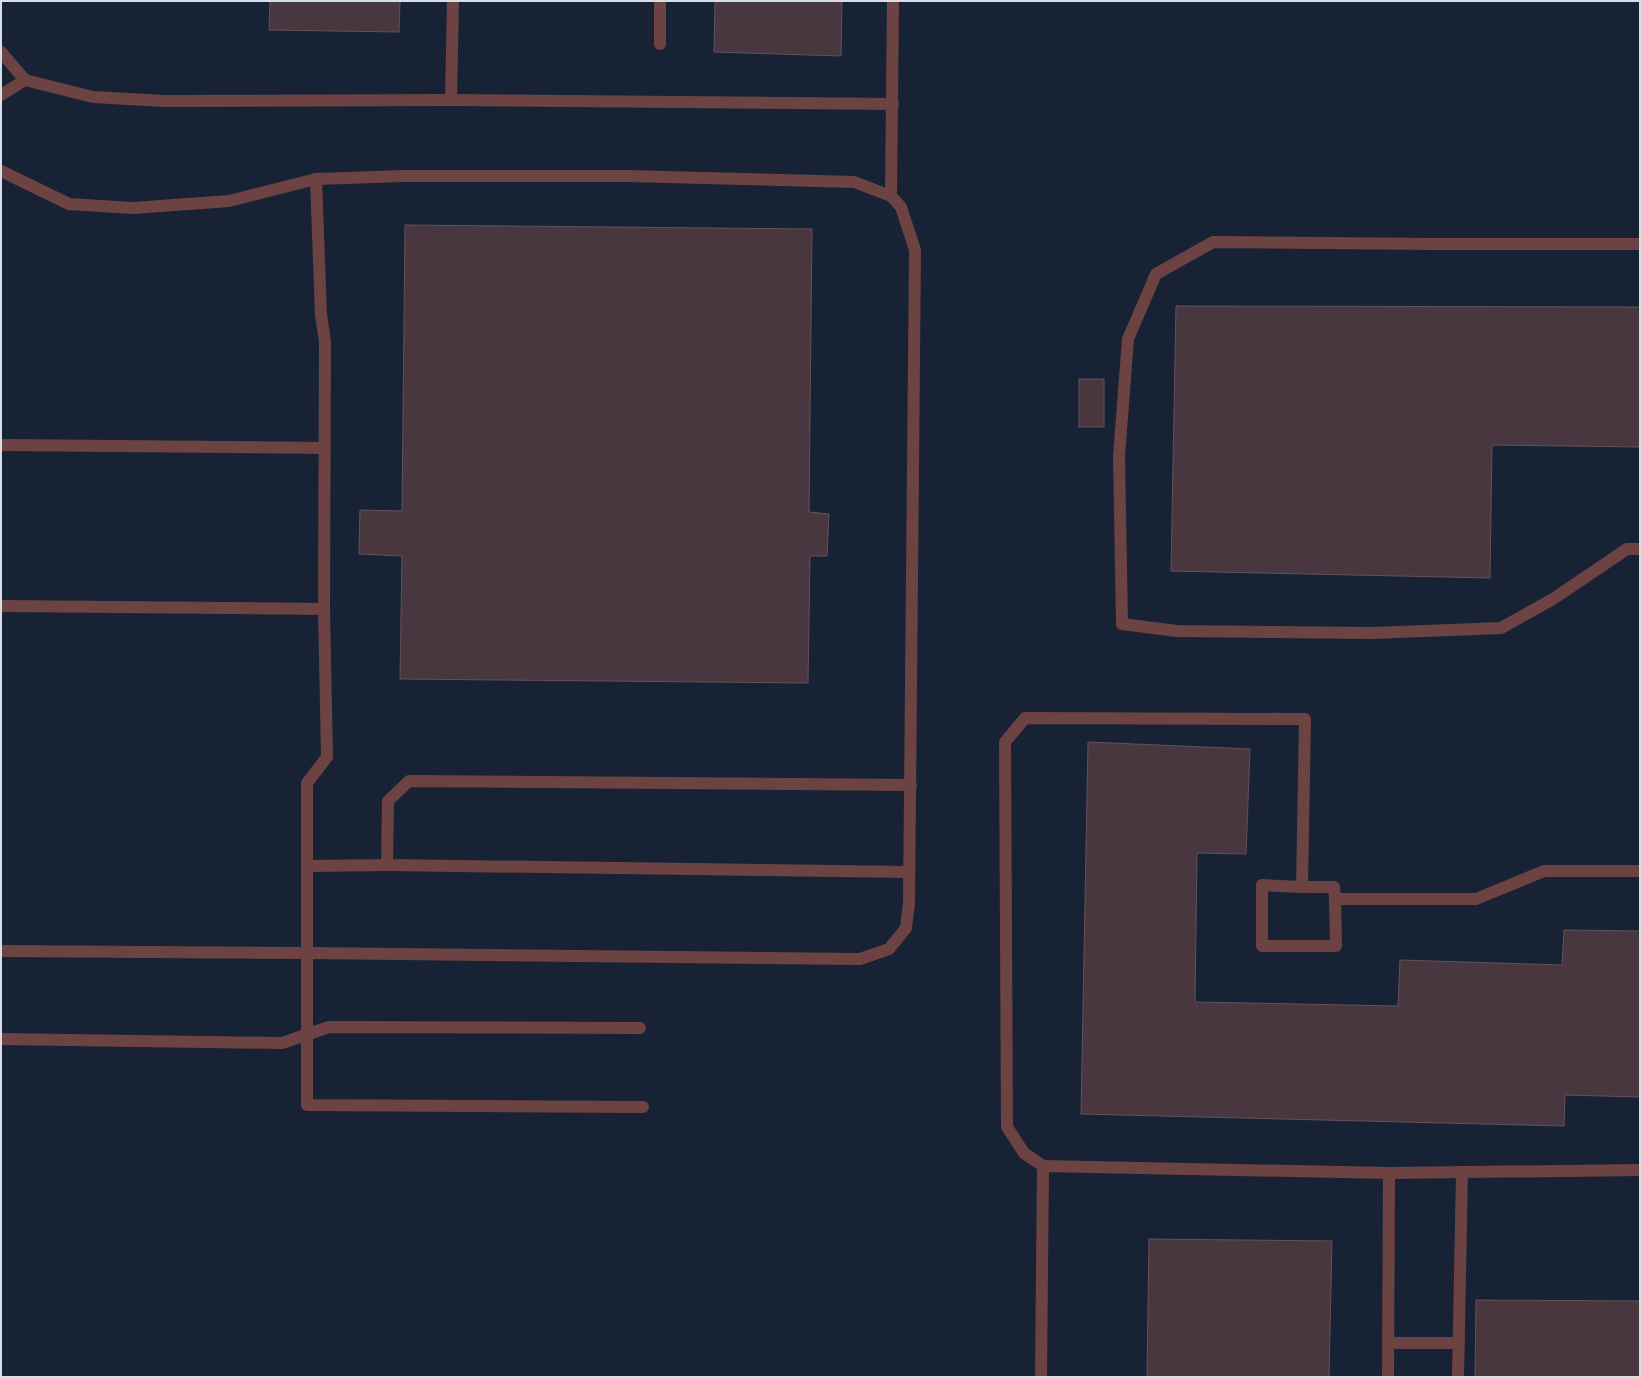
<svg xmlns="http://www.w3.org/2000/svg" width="1641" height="1378" viewBox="0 0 1641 1378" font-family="Overpass,sans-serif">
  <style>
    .built { fill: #172335 }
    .building { fill: #493740; stroke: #64515b }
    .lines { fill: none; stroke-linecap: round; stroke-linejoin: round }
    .lane { stroke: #6c4342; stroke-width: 12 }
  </style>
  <rect width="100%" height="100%" fill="#121b28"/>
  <rect class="built" x="1" y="1" width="1639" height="1376"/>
  <g class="building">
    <path d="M 270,1 L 400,1 L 399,32 L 269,30 Z"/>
    <path d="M 715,1 L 842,1 L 841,56 L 714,52 Z"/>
    <path d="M 405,225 L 812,229 L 809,512 L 829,514 L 827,556 L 810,556 L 808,683 L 400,679 L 402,556 L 359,554 L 360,510 L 402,511 Z"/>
    <path d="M 1176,306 L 1640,307 L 1640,447 L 1492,445 L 1490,578 L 1171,571 Z"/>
    <rect x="1079" y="379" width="25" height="48"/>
    <path d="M 1088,742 L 1250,749 L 1246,854 L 1197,853 L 1195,1002 L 1398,1006 L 1400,960 L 1562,965 L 1564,930 L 1640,931 L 1640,1097 L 1565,1095 L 1564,1126 L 1081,1114 Z"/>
    <path d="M 1149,1239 L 1332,1241 L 1329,1377 L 1147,1377 Z"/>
    <path d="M 1476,1300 L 1640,1301 L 1640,1377 L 1475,1377 Z"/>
  </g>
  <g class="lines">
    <g class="lane">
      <path d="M 660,1 L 660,44"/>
      <path d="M 1,52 L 25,80"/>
      <path d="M 1,95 L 25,80 L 93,97 L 164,101 L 451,100 L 893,104"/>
      <path d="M 451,100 L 453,1"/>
      <path d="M 1,171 L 69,204 L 133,208 L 229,201 L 316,179 L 403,176 L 627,176 L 854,182 L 891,196 L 901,207 L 915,250 L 909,903 L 906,928 L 889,949 L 860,959 L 308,953 L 1,951"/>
      <path d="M 316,179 L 321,315 L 325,341 L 324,609 L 327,757 L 307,783 L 307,1105 L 643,1107"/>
      <path d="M 891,196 L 893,1"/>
      <path d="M 1640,244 L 1435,244 L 1213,242 L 1156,274 L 1128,339 L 1119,456 L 1122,624 L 1177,631 L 1372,633 L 1501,628 L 1553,599 L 1627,549 L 1640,549"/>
      <path d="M 1,445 L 325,448"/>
      <path d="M 1,606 L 324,609"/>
      <path d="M 387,865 L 909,872"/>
      <path d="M 308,866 L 387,865 L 388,801 L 409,781 L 911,785"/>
      <path d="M 1302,887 L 1334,887 L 1335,899"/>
      <path d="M 1,1039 L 282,1043 L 329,1027 L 640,1028"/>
      <path d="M 1043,1166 L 1024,1153 L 1007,1127 L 1005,742 L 1025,718 L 1305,719 L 1302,887 L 1262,885 L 1262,946 L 1336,946 L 1335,899 L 1476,899 L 1544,871 L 1640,871"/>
      <path d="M 1389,1173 L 1640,1170"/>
      <path d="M 1388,1343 L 1459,1343"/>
      <path d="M 1041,1377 L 1043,1166 L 1389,1173 L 1388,1377"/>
      <path d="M 1458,1377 L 1462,1172"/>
    </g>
  </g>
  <rect width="1641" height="1378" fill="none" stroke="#d8dee7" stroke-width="4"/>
</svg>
